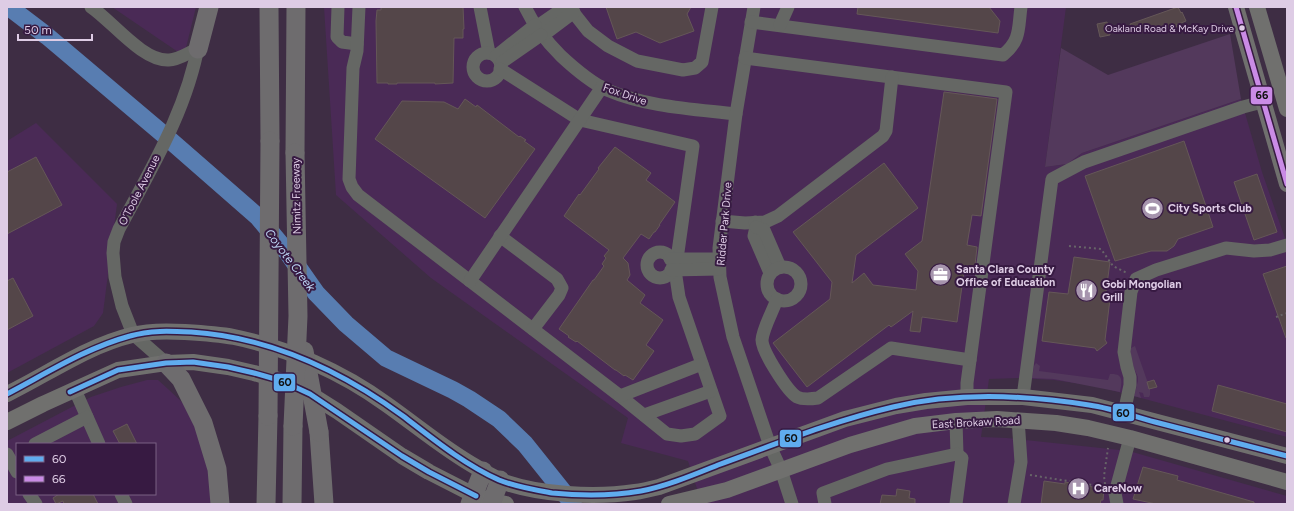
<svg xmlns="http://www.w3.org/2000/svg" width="1294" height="511" viewBox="0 0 1294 511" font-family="Figtree,sans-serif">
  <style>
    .built { fill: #4a2a56; fill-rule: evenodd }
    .green { fill: #53395c }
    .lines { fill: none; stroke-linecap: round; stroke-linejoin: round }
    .river { stroke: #587db1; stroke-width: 18 }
    .building { fill: #544649; stroke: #655758 }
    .path { stroke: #676468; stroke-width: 2; stroke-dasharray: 2 3; stroke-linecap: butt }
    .minor { stroke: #656764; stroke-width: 13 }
    .major { stroke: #70706e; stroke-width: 16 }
    .highway { stroke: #6e6c6e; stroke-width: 19 }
    .highway-bridge { stroke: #6e6c6e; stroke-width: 19 }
    .bus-1-casing { stroke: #371a42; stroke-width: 8 }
    .bus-2-casing { stroke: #371a42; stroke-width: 8 }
    .bus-1 { stroke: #60acee; stroke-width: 5 }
    .bus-2 { stroke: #ca8be6; stroke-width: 5 }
    .bus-dot { fill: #decce5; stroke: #371a42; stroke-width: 1.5 }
    .labels { text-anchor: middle; stroke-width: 4; stroke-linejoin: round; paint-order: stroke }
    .bus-label { font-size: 10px; fill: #decce5; stroke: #371a42; text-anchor: end }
    .street-label { font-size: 11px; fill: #decce5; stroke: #371a42 }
    .poi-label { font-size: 11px; font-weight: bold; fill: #decce5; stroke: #371a42; text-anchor: start }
    .water-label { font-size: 12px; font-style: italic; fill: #bdd5f4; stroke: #371a42 }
    .line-badge { stroke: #371a42; stroke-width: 1.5 }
    .pale-badge-label { font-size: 11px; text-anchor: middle; font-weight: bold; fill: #111 }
  </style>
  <rect width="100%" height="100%" fill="#3e2d44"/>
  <g class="built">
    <path d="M 112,7 L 196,7 L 184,56 Z"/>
    <path d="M 324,7 L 1066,7 L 1045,167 L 1067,164 L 1082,153 L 1241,99 L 1262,172 L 1287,244 L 1287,437 L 1096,386 L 1054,380 L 1019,378 L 989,379 L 981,437 L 1007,438 L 1129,451 L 1287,496 L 1287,504 L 702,504 L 688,461 L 621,443 L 628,418 L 431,278 L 336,195 Z"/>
    <path d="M 36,123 L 117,204 L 103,313 L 94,326 L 7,373 L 7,141 Z"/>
    <path d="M 147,380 L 158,380 L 168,389 L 184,404 L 195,425 L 207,463 L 213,504 L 7,504 L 7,441 L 91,397 L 121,387 ZM 17,444 L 155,444 L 155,494 L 17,494 Z"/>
  </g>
  <g class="green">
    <path d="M 1230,34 L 1241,99 L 1082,153 L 1067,164 L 1045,167 L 1061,48 L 1108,75 Z"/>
    <path d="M 1135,346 L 1150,389 L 1150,395 L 1149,397 L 1144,397 L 1143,393 L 1139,392 L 1141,398 L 1134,396 L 1138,381 L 1138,377 L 1130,359 L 1131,348 Z"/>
    <path d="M 1036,363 L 1040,366 L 1039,371 L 1108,380 L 1110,374 C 1124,373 1122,382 1120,392 L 1054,379 L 1032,378 L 1034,366 Z"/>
  </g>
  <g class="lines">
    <path class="river" d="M 9,7 L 47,36 L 163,134 L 258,217 L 288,253 L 316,293 L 346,324 L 386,358 L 453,390 L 469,399 L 499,419 L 525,444 L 573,504"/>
  </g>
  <g class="building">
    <path d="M 381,7 L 463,7 L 464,29 L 463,29 L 463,38 L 454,38 L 453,83 L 435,84 L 435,83 L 397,83 L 397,84 L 388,84 L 388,83 L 377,83 L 376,21 L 377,10 L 381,10 Z"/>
    <path d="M 606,7 L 691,7 L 687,14 L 694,31 L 660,43 L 636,32 L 617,39 Z"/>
    <path d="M 858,7 L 989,7 L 1000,21 L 998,33 L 857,14 Z"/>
    <path d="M 1178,7 L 1181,13 L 1182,12 L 1186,21 L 1176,25 L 1177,27 L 1165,30 L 1164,25 L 1139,33 L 1138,30 L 1133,32 L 1130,24 Z"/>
    <path d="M 1107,22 L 1110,35 L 1100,37 L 1097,24 Z"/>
    <path d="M 944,92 L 997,99 L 981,216 L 972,215 L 967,245 L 977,247 L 974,274 L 964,272 L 957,322 L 922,317 L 920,332 L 910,331 L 913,311 L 891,327 L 889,325 L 807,387 L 773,343 L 830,299 L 832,282 L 793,232 L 884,163 L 918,208 L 856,255 L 852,283 L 864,273 L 873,285 L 916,290 L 918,271 L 905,254 L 922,241 Z"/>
    <path d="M 465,99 L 476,107 L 477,105 L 519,137 L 520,136 L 526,140 L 524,141 L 535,149 L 485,218 L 375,139 L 402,101 L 444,102 L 458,109 Z"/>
    <path d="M 1184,141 L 1213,227 L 1178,239 L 1174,246 L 1167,251 L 1151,251 L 1115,261 L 1085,176 Z"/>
    <path d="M 615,147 L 651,173 L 646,180 L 675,202 L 659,225 L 660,225 L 655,232 L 654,232 L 649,239 L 641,234 L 623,258 L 628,263 L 630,275 L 627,280 L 645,295 L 640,303 L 663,320 L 646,345 L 654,351 L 633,380 L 625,375 L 624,376 L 616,370 L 615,370 L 577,341 L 576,342 L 568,337 L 569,336 L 559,329 L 593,280 L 594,280 L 604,266 L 602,264 L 606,258 L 604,256 L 609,250 L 564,216 L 579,194 L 580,195 L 599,169 L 598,168 Z"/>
    <path d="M 36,157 L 62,205 L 7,234 L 7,172 Z"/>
    <path d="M 1257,174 L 1277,232 L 1254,240 L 1234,182 Z"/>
    <path d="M 1074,257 L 1110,262 L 1105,299 L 1110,299 L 1105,340 L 1107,343 L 1097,351 L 1095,348 L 1042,341 L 1049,292 L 1068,294 Z"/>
    <path d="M 1287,266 L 1287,338 L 1286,338 L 1263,274 Z"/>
    <path d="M 13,278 L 33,316 L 7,330 L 7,281 Z"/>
    <path d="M 1154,380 L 1157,387 L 1149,389 L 1147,382 Z"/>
    <path d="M 1218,385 L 1287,404 L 1287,432 L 1212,411 Z"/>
    <path d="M 127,424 L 137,444 L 120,444 L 113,431 Z"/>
    <path d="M 1143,467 L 1178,476 L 1177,480 L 1254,502 L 1254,504 L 1156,504 L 1133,499 Z"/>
    <path d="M 1044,481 L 1065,484 L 1065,482 L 1104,489 L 1103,500 L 1101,500 L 1100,504 L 1041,504 Z"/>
    <path d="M 897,489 L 910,491 L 909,498 L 915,499 L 915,504 L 880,504 L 882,495 L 896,496 Z"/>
    <path d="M 59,494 L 93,494 L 98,504 L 64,504 L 63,501 L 56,504 L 53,498 Z"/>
  </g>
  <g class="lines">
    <g class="path">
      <path d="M 1069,246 L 1101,249 L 1113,266 L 1127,273"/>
      <path d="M 1276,317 L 1287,313"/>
      <path d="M 1030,475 L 1105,487"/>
      <path d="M 1105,484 L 1104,476 L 1108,448"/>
    </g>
    <g class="minor">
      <path d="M 91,7 C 112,21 143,62 169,60 C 179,60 189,52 198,49"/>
      <path d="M 338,7 L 337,37 L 342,42 L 357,44"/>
      <path d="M 359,7 L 357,51 L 353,68 L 349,179 L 352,187 L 358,195 L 620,396 L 667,434 L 681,436 L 695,434 L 720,416 L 679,297 L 675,270"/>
      <path d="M 480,7 L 489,53"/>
      <path d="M 525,7 C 534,26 546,41 561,56 C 575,69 590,82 607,90 C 647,107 693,109 736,114"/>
      <path d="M 569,7 L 588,31 L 608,46 L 637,61 L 683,70 L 695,68 L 702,62 L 712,7"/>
      <path d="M 754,7 L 736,114 L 719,248 L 720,277 L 733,337 L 770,446 L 781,470 L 792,504"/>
      <path d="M 751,22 L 1003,55 C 1021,40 1018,29 1021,7"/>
      <path d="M 780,25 L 788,7"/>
      <path d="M 536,27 L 565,7"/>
      <path d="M 542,36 L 574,12"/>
      <circle cx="487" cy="67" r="14"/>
      <path d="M 496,56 L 535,25"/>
      <path d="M 745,58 L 1006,92 L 967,383 L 967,397"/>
      <path d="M 502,62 L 541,35"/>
      <path d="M 500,69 L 580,120 L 693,146 L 677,259"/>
      <path d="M 722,221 L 745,223 L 765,222 L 778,216 L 883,136 L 886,131 L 892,77"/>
      <path d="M 755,222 L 756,227 L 754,236 L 770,273"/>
      <path d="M 756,227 L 764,230 L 780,267"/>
      <path d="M 500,236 L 557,279 L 562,288 L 559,295 L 533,329"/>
      <circle cx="660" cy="265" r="13"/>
      <path d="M 670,259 L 719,259"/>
      <circle cx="784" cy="284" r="17"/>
      <path d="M 671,270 L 719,269"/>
      <path d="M 470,281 L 602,87"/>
      <path d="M 777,299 C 773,311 763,328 762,340 C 762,351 787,391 797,397 C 803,400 811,399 818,398 L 891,348 L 970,360"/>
      <path d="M 166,363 L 133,334 L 122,306 L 115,277 L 113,253 L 114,242 L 119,229 C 151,169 187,110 199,42"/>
      <path d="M 75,390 L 99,444"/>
      <path d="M 620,396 L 702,364"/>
      <path d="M 1023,397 L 1052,179 L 1084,162 L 1243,107 L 1262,102"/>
      <path d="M 1124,413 L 1130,385 L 1130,377 L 1127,367 L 1124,352 L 1131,292 L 1136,279 L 1156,270 L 1226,248 L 1254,251 L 1270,250 L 1287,245"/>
      <path d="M 644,415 L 711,391"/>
      <path d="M 956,421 L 957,454"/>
      <path d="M 35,444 L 87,417"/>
      <path d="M 7,454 L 17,472"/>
      <path d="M 29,494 L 36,504"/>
      <path d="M 121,494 L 126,504"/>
      <path d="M 825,504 L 823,493 L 887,469 L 957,454 L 962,458 L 956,504"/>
      <path d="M 1014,504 L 1021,462 L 1018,419"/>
      <path d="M 1117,504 L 1115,493 L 1130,438"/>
    </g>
    <g class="major">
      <path d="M 1236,7 L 1287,184"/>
      <path d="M 1257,7 L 1287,109"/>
      <path d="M 7,394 C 48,374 87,346 132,335 C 147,331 169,331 185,332 C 202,333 218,334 234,337 C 288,348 342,372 386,404 C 416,425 444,449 476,467 C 484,472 493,477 501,481 C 539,495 595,498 635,492 C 643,491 651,489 659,487 L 845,419 L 896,406 L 926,401 L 967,397 L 1023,397 L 1092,405 L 1287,456"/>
      <path d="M 7,422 L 43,404 L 118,370 L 166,363 L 193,362 L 228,367 L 254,373 L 282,381 L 310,394 L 337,411 L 402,456 L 429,472 L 474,495 L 492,501 L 506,504"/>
      <path d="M 669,504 L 727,490 L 850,445 L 915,426 L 956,421 L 997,419 L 1056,423 L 1088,428 L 1130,438 L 1287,482"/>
    </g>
    <g class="highway">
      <path d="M 269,7 L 270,141"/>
      <path d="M 198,49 L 209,7"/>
      <path d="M 295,153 L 296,7"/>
      <path d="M 166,363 L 181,379 L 203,423 L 217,469 L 220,504"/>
      <path d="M 319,432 L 324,504"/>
      <path d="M 266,504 L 268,416"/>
      <path d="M 292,504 L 293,426"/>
      <path d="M 470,504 L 483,471"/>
      <path d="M 491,504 L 500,480"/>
    </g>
    <g class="highway-bridge">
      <path d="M 304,351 L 319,432"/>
      <path d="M 268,416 L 270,141"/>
      <path d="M 293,426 L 298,316 L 295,153"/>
    </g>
    <defs>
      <g id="bus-1">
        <path d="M 70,392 L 118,370 L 166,363 L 193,362 L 228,367 L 254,373 L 282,381 L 310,394 L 402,456 L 429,472 L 476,496"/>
        <path d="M 7,394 C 47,373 86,348 130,336 C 150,330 170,331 191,332 C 270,337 340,370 403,416 C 433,439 465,465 499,480 C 516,487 535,490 552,493 C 582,496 612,496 641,491 C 667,486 693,475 718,465 C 776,444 833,421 893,407 C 956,392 1025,395 1089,405 C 1111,408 1133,416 1155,422 C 1199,433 1243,445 1287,456"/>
      </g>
      <path id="bus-2" d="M 1236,7 L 1287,184"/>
    </defs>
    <use href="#bus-1" class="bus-1-casing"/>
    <use href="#bus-2" class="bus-2-casing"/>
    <use href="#bus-1" class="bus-1"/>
    <use href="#bus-2" class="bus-2"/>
  </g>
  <defs>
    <symbol id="stadium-disc" viewBox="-11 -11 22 22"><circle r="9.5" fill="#a694ad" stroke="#371a42"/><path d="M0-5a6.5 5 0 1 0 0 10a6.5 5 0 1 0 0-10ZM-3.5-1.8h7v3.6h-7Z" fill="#fff"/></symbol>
    <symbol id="office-disc" viewBox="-11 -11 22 22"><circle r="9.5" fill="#a694ad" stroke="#371a42"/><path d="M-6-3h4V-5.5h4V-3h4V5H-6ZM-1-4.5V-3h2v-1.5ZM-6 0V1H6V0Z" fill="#fff"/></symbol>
    <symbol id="restaurant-disc" viewBox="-11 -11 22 22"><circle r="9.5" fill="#a694ad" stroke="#371a42"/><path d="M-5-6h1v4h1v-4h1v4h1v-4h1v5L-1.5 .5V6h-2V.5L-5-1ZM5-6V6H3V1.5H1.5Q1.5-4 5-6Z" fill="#fff"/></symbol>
    <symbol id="hospital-disc" viewBox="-11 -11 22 22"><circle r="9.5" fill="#a694ad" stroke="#371a42"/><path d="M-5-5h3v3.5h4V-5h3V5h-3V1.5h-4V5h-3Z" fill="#fff"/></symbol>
  </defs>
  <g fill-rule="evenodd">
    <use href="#stadium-disc" x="1140" y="196" width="25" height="25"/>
    <use href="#office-disc" x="928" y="262" width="25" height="25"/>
    <use href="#restaurant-disc" x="1074" y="278" width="25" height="25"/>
    <use href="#hospital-disc" x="1066" y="476" width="25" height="25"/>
  </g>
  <g class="bus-dot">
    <circle cx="1242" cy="28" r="3.5"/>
    <circle cx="1227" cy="440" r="3.5"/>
  </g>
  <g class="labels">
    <g class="bus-label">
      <text x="1234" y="32">Oakland Road &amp; McKay Drive</text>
    </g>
    <g class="street-label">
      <text transform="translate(625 94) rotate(19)" y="4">Fox Drive</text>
      <text transform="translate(139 190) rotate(-63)" y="4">O’Toole Avenue</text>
      <text transform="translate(296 196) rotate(-91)" y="4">Nimitz Freeway</text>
      <text transform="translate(724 224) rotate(-85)" y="4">Ridder Park Drive</text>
      <text transform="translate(976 422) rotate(-3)" y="4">East Brokaw Road</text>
    </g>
    <g class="poi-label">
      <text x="1168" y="212">City Sports Club</text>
      <text x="956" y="273">Santa Clara County<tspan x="956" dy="13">Office of Education</tspan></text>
      <text x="1102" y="288">Gobi Mongolian<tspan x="1102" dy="13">Grill</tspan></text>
      <text x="1094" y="492">CareNow</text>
    </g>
    <g class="water-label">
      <text transform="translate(290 260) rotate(53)" y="4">Coyote Creek</text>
    </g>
  </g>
  <g class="line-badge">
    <rect x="1250" y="86" width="23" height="19" rx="4" fill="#ca8be6"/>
    <rect x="273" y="373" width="23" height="19" rx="4" fill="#60acee"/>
    <rect x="1112" y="403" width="23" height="19" rx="4" fill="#60acee"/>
    <rect x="779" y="429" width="23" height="19" rx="4" fill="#60acee"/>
  </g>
  <g class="pale-badge-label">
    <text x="1262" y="99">66</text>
    <text x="285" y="386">60</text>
    <text x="1123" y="417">60</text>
    <text x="791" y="442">60</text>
  </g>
  <rect width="1294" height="511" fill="none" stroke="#decce5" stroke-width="16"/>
  <rect x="16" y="443" width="140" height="52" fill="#371a42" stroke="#7a6183"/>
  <rect x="24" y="456" width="20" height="6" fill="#60acee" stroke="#7a6183"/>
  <text x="52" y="463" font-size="12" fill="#decce5">60</text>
  <rect x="24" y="476" width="20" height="6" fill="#ca8be6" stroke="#7a6183"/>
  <text x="52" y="483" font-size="12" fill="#decce5">66</text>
  <path d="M18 34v6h74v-6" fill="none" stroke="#decce5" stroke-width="2"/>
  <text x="24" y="34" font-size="12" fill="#decce5" stroke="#371a42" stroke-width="3" paint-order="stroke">50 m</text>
</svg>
